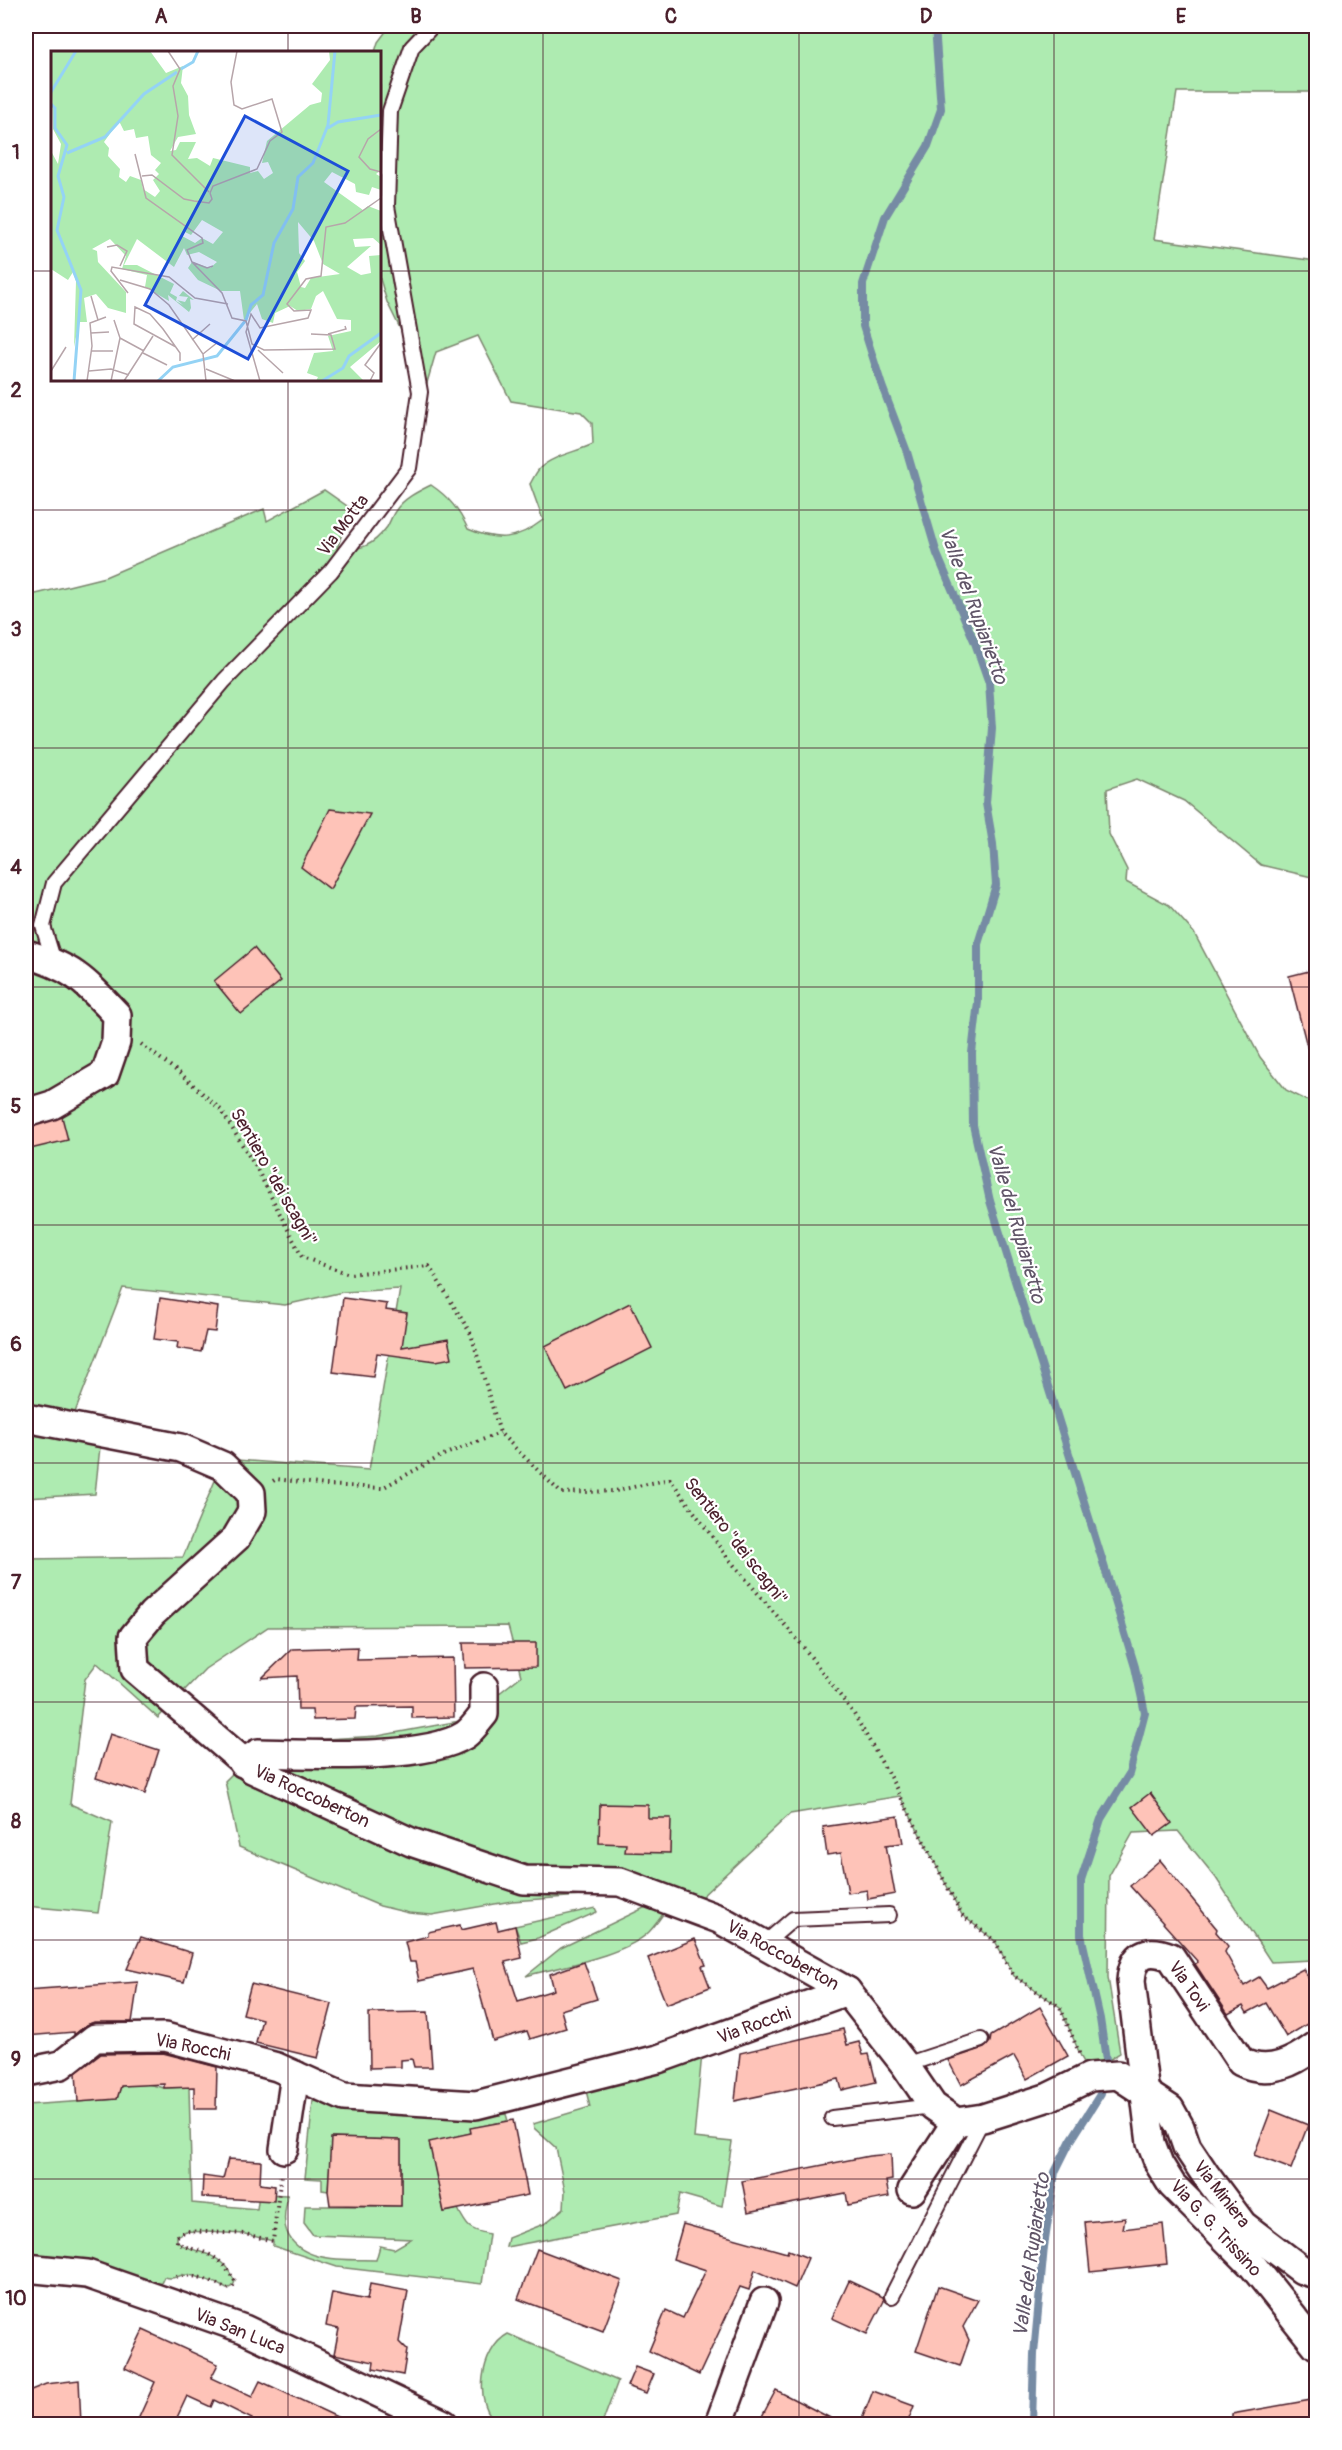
<svg xmlns="http://www.w3.org/2000/svg" width="1342" height="2450" viewBox="0 0 1342 2450" font-family="Pangolin,sans-serif">
  <style>
    .green { fill: #aeebb1; stroke: #7c856e; stroke-width: 1.5 }
    .lines { fill: none; stroke-linecap: round; stroke-linejoin: round }
    .stream { stroke: #768ba4; stroke-width: 8 }
    .building { fill: #fec3b8; stroke: #4a1f2b; stroke-width: 1.5 }
    .lane-casing { stroke: #4a1f2b; stroke-width: 18 }
    .street-casing { stroke: #4a1f2b; stroke-width: 32 }
    .path { stroke: #4a1f2b; stroke-width: 4; stroke-dasharray: 1.5 4.5; stroke-linecap: butt }
    .lane { stroke: #fff; stroke-width: 14 }
    .street { stroke: #fff; stroke-width: 27 }
    .grid { fill: none; stroke: #4a1f2b; stroke-width: 1.5; stroke-opacity: 0.55 }
    .labels { text-anchor: middle; stroke-width: 4.5; stroke-linejoin: round; paint-order: stroke }
    .street-label { font-size: 18px; fill: #4a1f2b; stroke: #fff }
    .water-label { font-size: 20px; font-style: italic; fill: #605568; stroke: #fff }
    .inset-river { fill: none; stroke: #94d3f5; stroke-width: 3 }
    .inset-road { fill: none; stroke: #b7a5aa; stroke-width: 1.5 }
    .view { fill: #1d4ed8; fill-opacity: 0.15; stroke: #1d4ed8; stroke-width: 3 }
    .inset-edge { fill: none; stroke: #4a1f2b; stroke-width: 3 }
    .neatline { fill: none; stroke: #4a1f2b; stroke-width: 2 }
    .grid-label { font-size: 20px; text-anchor: middle; font-weight: bold; fill: #4a1f2b }
  </style>
  <rect width="100%" height="100%" fill="#fff"/>
  <filter id="ink" filterUnits="userSpaceOnUse"><feTurbulence type="fractalNoise" baseFrequency=".0167" numOctaves="2"/><feDisplacementMap in="SourceGraphic" scale="12" xChannelSelector="R" yChannelSelector="G"/><feConvolveMatrix kernelMatrix="1 2 1 2 8 2 1 2 1" color-interpolation-filters="sRGB"/></filter>
  <g filter="url(#ink)">
    <g class="green">
      <path d="M 390,26 L 1316,26 L 1316,92 L 1177,92 L 1154,239 L 1316,261 L 1316,878 L 1261,865 L 1184,801 L 1137,779 L 1107,789 L 1109,834 L 1127,870 L 1126,882 L 1169,905 L 1194,933 L 1260,1057 L 1286,1090 L 1316,1105 L 1316,1962 L 1312,1960 L 1271,1962 L 1216,1878 L 1178,1831 L 1133,1833 L 1109,1876 L 1108,1977 L 1120,2053 L 1090,2072 L 1082,2059 L 1060,2007 L 1014,1976 L 995,1941 L 962,1915 L 900,1796 L 790,1814 L 700,1898 L 613,1894 L 582,1896 L 512,1901 L 432,1915 L 409,1913 L 380,1906 L 239,1847 L 225,1781 L 243,1763 L 274,1742 L 378,1736 L 465,1720 L 521,1676 L 508,1626 L 268,1627 L 205,1669 L 158,1718 L 97,1663 L 85,1679 L 70,1804 L 112,1822 L 98,1913 L 26,1906 L 26,1559 L 183,1557 L 224,1459 L 369,1470 L 400,1289 L 343,1292 L 285,1305 L 123,1288 L 69,1428 L 100,1447 L 95,1494 L 26,1498 L 26,590 L 36,594 L 105,577 L 264,509 L 267,521 L 324,490 L 350,508 L 337,549 C 361,550 372,547 387,527 C 390,522 392,515 396,510 C 404,498 419,491 431,485 C 449,497 459,510 468,529 C 498,542 517,540 543,520 L 530,484 C 533,479 536,472 540,468 C 554,455 577,452 593,444 L 592,423 L 581,412 L 511,401 L 478,336 L 436,352 L 427,383 L 387,302 L 380,279 L 380,52 L 375,52 L 378,42 Z"/>
      <path d="M 650,1905 L 666,1910 C 661,1917 655,1926 649,1932 C 626,1955 559,1967 526,1976 L 561,1948 Z"/>
      <path d="M 595,1908 L 597,1912 L 538,1938 L 521,1942 L 515,1926 Z"/>
      <path d="M 703,2043 L 694,2138 L 732,2142 L 722,2206 L 680,2194 L 676,2215 L 506,2247 L 508,2238 L 544,2224 L 564,2208 L 565,2191 L 556,2148 L 534,2128 L 533,2124 L 590,2107 L 583,2078 Z"/>
      <path d="M 148,2084 L 164,2088 L 189,2087 L 192,2203 L 257,2209 L 259,2194 L 288,2195 C 286,2206 282,2221 287,2232 C 300,2264 348,2259 376,2260 L 380,2246 L 394,2249 L 411,2239 L 313,2235 L 304,2223 L 305,2206 L 401,2206 L 401,2140 L 332,2138 L 328,2191 L 322,2190 L 322,2179 L 305,2178 L 313,2101 L 424,2115 L 495,2110 L 497,2115 L 506,2114 L 508,2121 L 471,2128 L 471,2133 L 430,2143 L 444,2212 L 458,2209 C 467,2227 469,2230 489,2234 L 482,2284 L 337,2267 L 273,2246 L 273,2241 L 245,2234 L 186,2231 L 177,2236 L 177,2242 C 191,2252 211,2251 223,2264 C 228,2268 231,2275 235,2281 L 233,2286 L 227,2289 C 215,2282 197,2275 184,2275 C 176,2276 173,2280 164,2277 L 155,2296 L 26,2265 L 26,2105 L 117,2099 L 121,2086 Z"/>
      <path d="M 508,2334 L 618,2381 L 602,2424 L 499,2424 C 472,2406 480,2349 508,2334 Z"/>
    </g>
    <g class="lines">
      <path class="stream" d="M 935,26 L 941,109 L 928,146 L 885,217 L 863,284 L 863,326 L 882,386 L 907,452 L 937,554 L 975,643 L 989,683 L 992,728 L 986,803 L 993,844 L 996,885 L 978,944 L 978,1002 L 972,1053 L 973,1125 L 990,1201 L 1116,1604 L 1135,1667 L 1145,1713 L 1129,1774 L 1101,1819 L 1081,1880 L 1081,1935 L 1100,2019 L 1107,2066 L 1101,2093 L 1070,2142 L 1055,2172 L 1044,2247 L 1034,2354 L 1032,2424"/>
    </g>
    <g class="building">
      <path d="M 330,809 L 370,814 L 330,889 L 301,867 Z"/>
      <path d="M 254,948 L 281,981 L 241,1014 L 214,981 Z"/>
      <path d="M 1317,969 L 1317,1053 L 1309,1054 L 1289,976 Z"/>
      <path d="M 62,1117 L 68,1140 L 26,1150 L 26,1128 Z"/>
      <path d="M 160,1298 L 218,1307 L 215,1332 L 206,1331 L 201,1352 L 177,1348 L 178,1342 L 154,1339 Z"/>
      <path d="M 343,1298 L 387,1304 L 386,1310 L 407,1313 L 402,1347 L 448,1339 L 452,1358 L 436,1361 L 377,1353 L 373,1377 L 333,1372 Z"/>
      <path d="M 630,1303 L 652,1348 L 567,1391 L 545,1346 Z"/>
      <path d="M 463,1643 L 536,1643 L 536,1667 L 465,1668 Z"/>
      <path d="M 358,1647 L 357,1660 L 453,1658 L 454,1717 L 412,1718 L 412,1706 L 356,1707 L 355,1719 L 313,1720 L 312,1710 L 298,1710 L 297,1676 L 262,1678 L 292,1649 Z"/>
      <path d="M 110,1734 L 159,1750 L 145,1794 L 96,1778 Z"/>
      <path d="M 1150,1793 L 1172,1823 L 1154,1836 L 1132,1807 Z"/>
      <path d="M 600,1804 L 648,1805 L 648,1818 L 671,1818 L 670,1853 L 625,1852 L 626,1844 L 599,1843 Z"/>
      <path d="M 898,1816 L 903,1843 L 886,1845 L 895,1894 L 868,1899 L 867,1890 L 848,1893 L 841,1853 L 827,1855 L 823,1827 Z"/>
      <path d="M 1160,1860 L 1217,1929 L 1216,1932 L 1228,1946 L 1225,1952 L 1244,1986 L 1259,1977 L 1267,1988 L 1303,1969 L 1317,1993 L 1317,2018 L 1286,2037 L 1266,2003 L 1247,2013 L 1243,2006 L 1228,2014 L 1195,1964 L 1198,1962 L 1130,1886 Z"/>
      <path d="M 496,1922 L 498,1930 L 515,1926 L 522,1958 L 505,1962 L 518,2001 L 554,1990 L 550,1974 L 584,1962 L 597,1999 L 561,2010 L 566,2028 L 530,2039 L 527,2031 L 493,2041 L 473,1969 L 419,1981 L 415,1962 L 410,1962 L 405,1942 L 428,1936 L 428,1932 L 460,1925 L 461,1930 Z"/>
      <path d="M 141,1937 L 192,1953 L 184,1982 L 127,1969 Z"/>
      <path d="M 695,1939 L 706,1965 L 702,1966 L 710,1987 L 666,2004 L 648,1958 Z"/>
      <path d="M 138,1982 L 132,2022 L 94,2022 L 85,2026 L 74,2035 L 74,2032 L 26,2036 L 26,1990 Z"/>
      <path d="M 251,1984 L 332,2004 L 318,2058 L 256,2043 L 262,2019 L 243,2014 Z"/>
      <path d="M 1040,2007 L 1068,2056 L 1027,2079 L 1014,2056 L 961,2085 L 948,2060 L 984,2048 L 990,2042 L 991,2036 Z"/>
      <path d="M 428,2012 L 432,2067 L 414,2067 L 412,2059 L 401,2060 L 401,2067 L 370,2068 L 369,2013 Z"/>
      <path d="M 843,2029 L 847,2045 L 859,2042 L 863,2055 L 869,2054 L 876,2082 L 842,2090 L 839,2079 L 735,2101 L 740,2053 Z"/>
      <path d="M 163,2053 L 217,2067 L 216,2109 L 194,2109 L 194,2087 L 164,2088 L 164,2084 L 121,2086 L 117,2099 L 78,2102 L 76,2073 L 101,2054 Z"/>
      <path d="M 1271,2110 L 1308,2125 L 1291,2169 L 1254,2155 Z"/>
      <path d="M 513,2120 L 528,2195 L 444,2212 L 429,2142 L 471,2133 L 470,2128 Z"/>
      <path d="M 331,2138 L 401,2140 L 401,2206 L 330,2205 L 328,2191 Z"/>
      <path d="M 891,2154 L 892,2180 L 886,2181 L 889,2197 L 848,2205 L 846,2193 L 748,2212 L 742,2181 L 869,2156 Z"/>
      <path d="M 228,2159 L 261,2161 L 260,2184 L 275,2186 L 274,2201 L 202,2197 L 203,2176 L 223,2179 Z"/>
      <path d="M 1125,2218 L 1123,2229 L 1163,2224 L 1167,2264 L 1090,2272 L 1085,2222 Z"/>
      <path d="M 683,2224 L 787,2253 L 788,2250 L 808,2258 L 795,2288 L 755,2270 L 749,2290 L 740,2287 L 699,2375 L 649,2351 L 666,2310 L 683,2318 L 706,2270 L 673,2259 Z"/>
      <path d="M 537,2249 L 622,2281 L 603,2331 L 518,2299 Z"/>
      <path d="M 849,2281 L 883,2297 L 884,2301 L 867,2334 L 832,2318 Z"/>
      <path d="M 370,2284 L 408,2291 L 399,2342 L 407,2350 L 403,2375 L 373,2369 L 374,2362 L 334,2354 L 339,2329 L 326,2326 L 332,2293 L 367,2300 Z"/>
      <path d="M 938,2286 L 978,2300 L 963,2327 L 969,2340 L 960,2366 L 916,2351 Z"/>
      <path d="M 143,2330 L 218,2364 L 211,2378 L 252,2397 L 260,2381 L 352,2424 L 249,2424 L 252,2419 L 214,2400 L 211,2407 L 187,2396 L 174,2424 L 136,2424 L 155,2382 L 125,2368 Z"/>
      <path d="M 635,2367 L 654,2374 L 646,2393 L 627,2386 Z"/>
      <path d="M 79,2380 L 81,2424 L 26,2424 L 26,2392 L 46,2384 Z"/>
      <path d="M 776,2390 L 842,2424 L 758,2424 Z"/>
      <path d="M 873,2391 L 914,2406 L 907,2424 L 860,2424 Z"/>
      <path d="M 1317,2399 L 1317,2424 L 1232,2424 L 1232,2414 Z"/>
    </g>
    <g class="lines">
      <defs>
        <g id="lane">
          <path d="M 54,962 L 43,926 L 54,883 L 224,681 L 331,571 L 409,468 L 420,392 L 387,206 L 390,111 L 412,47 L 432,26"/>
          <path d="M 764,1944 L 793,1919 L 889,1915"/>
          <path d="M 905,2065 L 981,2040"/>
          <path d="M 832,2118 L 933,2106"/>
          <path d="M 892,2296 L 983,2118"/>
        </g>
        <g id="street">
          <path d="M 26,954 C 73,967 84,980 117,1015 L 116,1042 L 105,1074 L 52,1105 L 26,1113"/>
          <path d="M 26,1418 L 181,1448 L 223,1466 L 251,1493 L 252,1511 L 236,1538 L 152,1614 L 133,1637 L 135,1669 L 252,1769 L 411,1842 L 524,1880 L 620,1882 L 719,1919 L 847,1991 L 905,2065 L 933,2106 L 956,2122 L 983,2118 L 1049,2097 L 1090,2077 L 1118,2075 L 1170,2109 L 1180,2127 L 1187,2147 L 1205,2174 L 1243,2225 L 1302,2270 L 1316,2274"/>
          <path d="M 243,1763 L 258,1753 C 309,1754 423,1761 465,1735 C 472,1730 478,1721 484,1714 L 484,1687"/>
          <path d="M 1316,2046 C 1294,2062 1269,2076 1241,2062 L 1171,1957 C 1146,1947 1133,1954 1131,1981 L 1151,2143 L 1159,2164 L 1172,2185 L 1253,2266 L 1316,2345"/>
          <path d="M 26,2072 L 61,2065 L 95,2038 L 165,2037 L 277,2067 L 344,2097 L 476,2105 L 658,2059 L 847,1991"/>
          <path d="M 284,2149 L 295,2075"/>
          <path d="M 912,2190 L 956,2122"/>
          <path d="M 26,2268 L 87,2274 L 244,2329 L 444,2424"/>
          <path d="M 719,2424 L 764,2302"/>
        </g>
      </defs>
      <use href="#lane" class="lane-casing"/>
      <use href="#street" class="street-casing"/>
      <g class="path">
        <path d="M 141,1044 L 182,1075 L 221,1110 L 257,1169 L 302,1257 L 349,1274 L 429,1266 L 471,1334 L 500,1433 L 561,1493 L 615,1491 L 670,1479 L 727,1557 L 801,1644 L 854,1714 L 894,1784 L 962,1915 L 995,1941 L 1014,1976 L 1060,2007 L 1080,2055"/>
        <path d="M 273,1481 L 276,1479 L 326,1485 L 382,1488 L 443,1455 L 500,1433"/>
        <path d="M 176,2277 C 192,2272 213,2281 227,2289 L 233,2286 L 235,2281 C 227,2269 221,2260 208,2254 C 198,2249 186,2249 177,2242 L 177,2236 L 186,2231 L 245,2234 L 273,2241 L 281,2174"/>
      </g>
      <use href="#lane" class="lane"/>
      <use href="#street" class="street"/>
    </g>
  </g>
  <path class="grid" d="M 288,26 L 288,52M 543,26 L 543,2424M 799,26 L 799,2424M 1054,26 L 1054,2424M 26,271 L 52,271M 380,271 L 1316,271M 288,380 L 288,2424M 26,510 L 1316,510M 26,748 L 1316,748M 26,987 L 1316,987M 26,1225 L 1316,1225M 26,1463 L 1316,1463M 26,1702 L 1316,1702M 26,1940 L 1316,1940M 26,2179 L 1316,2179"/>
  <g class="labels">
    <g class="street-label">
      <text transform="translate(343 525) rotate(-53)" y="6">Via Motta</text>
      <text transform="translate(274 1177) rotate(60)" y="6">Sentiero "dei scagni"</text>
      <text transform="translate(736 1541) rotate(52)" y="6">Sentiero "dei scagni"</text>
      <text transform="translate(312 1796) rotate(25)" y="6">Via Roccoberton</text>
      <text transform="translate(783 1955) rotate(29)" y="6">Via Roccoberton</text>
      <text transform="translate(1189 1986) rotate(55)" y="6">Via Tovi</text>
      <text transform="translate(754 2025) rotate(-20)" y="6">Via Rocchi</text>
      <text transform="translate(193 2047) rotate(12)" y="6">Via Rocchi</text>
      <text transform="translate(1222 2194) rotate(52)" y="6">Via Miniera</text>
      <text transform="translate(1216 2228) rotate(47)" y="6">Via G. G. Trissino</text>
      <text transform="translate(240 2331) rotate(22)" y="6">Via San Luca</text>
    </g>
    <g class="water-label">
      <text transform="translate(974 605) rotate(70)" y="7">Valle del Rupiarietto</text>
      <text transform="translate(1017 1223) rotate(74)" y="7">Valle del Rupiarietto</text>
      <text transform="translate(1031 2255) rotate(-82)" y="7">Valle del Rupiarietto</text>
    </g>
  </g>
  <g transform="translate(51 51)">
    <rect width="330" height="330" fill="#fff"/>
    <path d="M 0,0 L 99,0 L 115,22 L 132,15 L 130,32 L 137,45 L 138,64 L 145,83 L 127,86 L 119,100 L 125,99 L 129,91 L 145,91 L 137,108 L 146,107 L 159,115 L 162,107 L 199,116 L 199,122 L 207,120 L 213,128 L 222,122 L 217,111 L 211,112 L 216,90 L 259,54 L 270,51 L 271,42 L 261,33 L 279,9 L 278,0 L 330,0 L 330,119 L 325,123 L 330,126 L 330,139 L 321,136 L 318,144 L 305,141 L 304,133 L 281,121 L 273,131 L 312,159 L 317,155 L 330,160 L 330,194 L 322,187 L 302,188 L 304,196 L 320,195 L 296,216 L 310,224 L 320,222 L 318,205 L 330,204 L 330,290 L 299,316 L 313,330 L 265,330 L 267,326 L 256,322 L 263,302 L 282,300 L 277,285 L 300,280 L 300,269 L 286,268 L 272,240 L 265,245 L 260,258 L 247,260 L 239,255 L 224,262 L 222,272 L 211,268 L 206,253 L 193,269 L 189,240 L 170,240 L 147,229 L 137,217 L 141,211 L 159,217 L 166,211 L 148,201 L 136,204 L 133,197 L 123,216 L 86,188 L 73,214 L 86,214 L 123,233 L 119,242 L 126,246 L 125,250 L 132,254 L 126,249 L 134,251 L 137,246 L 128,245 L 132,240 L 143,249 L 139,248 L 140,257 L 138,261 L 117,244 L 118,250 L 94,236 L 96,224 L 71,218 L 75,205 L 59,188 L 41,198 L 46,200 L 47,211 L 75,241 L 75,262 L 57,257 L 45,243 L 33,247 L 36,271 L 28,271 L 23,296 L 25,230 L 22,221 L 17,229 L 0,218 L 0,100 L 7,113 L 10,93 L 2,78 ZM 68,70 L 73,80 L 83,78 L 85,87 L 97,85 L 100,104 L 110,112 L 104,119 L 108,123 L 102,129 L 109,140 L 104,146 L 92,138 L 90,129 L 79,125 L 75,131 L 68,126 L 69,118 L 57,105 L 58,97 L 53,91 ZM 151,169 L 172,181 L 162,193 L 151,187 L 144,192 L 131,185 L 134,181 L 140,184 ZM 247,171 L 263,190 L 272,213 L 289,223 L 260,227 L 254,237 L 250,236 L 246,221 L 254,210 L 248,202 Z" fill="#aeebb1" fill-rule="evenodd"/>
    <path class="inset-river" d="M 130,18 L 142,11 L 147,0M 0,41 L 25,0M 0,53 L 4,57 L 4,77 L 16,94 L 7,125 L 13,146 L 6,179 L 30,239 L 23,330M 277,77 L 287,71 L 330,64M 16,102 L 54,86 L 93,43 L 126,21M 107,330 L 122,316 L 166,305 L 195,269 L 200,254 L 212,244 L 223,192 L 242,158 L 247,126 L 262,112 L 277,74 L 284,0M 271,330 L 292,317 L 298,305 L 330,282"/>
    <path class="inset-road" d="M 117,0 L 129,18 L 122,35 L 127,65 L 121,104 L 158,141M 330,78 L 317,88 L 308,106 L 319,118 L 330,121M 84,103 L 95,147 L 151,187 L 152,192 L 136,199 L 141,211 L 171,242 L 181,267 L 195,270 L 201,293 L 213,299 L 284,298 L 280,284 L 260,283M 91,125 L 101,124 L 133,148 L 143,150 L 158,152 L 161,148 L 159,142M 159,142 L 162,135 L 206,118 L 219,90 L 231,81 L 221,48 L 191,58 L 183,54 L 180,31 L 186,0M 56,196 L 66,194 L 76,200 L 69,215M 141,211 L 156,217 L 162,215M 69,229 L 99,238 L 118,254 L 152,303 L 155,330M 77,242 L 60,220 L 61,216 L 118,226 L 144,247 L 177,253M 40,245 L 47,269M 40,282 L 58,281M 277,283 L 295,278 L 294,275M 69,287 L 93,300M 141,289 L 159,273M 125,296 L 83,273 L 84,256 L 99,263 L 112,278 L 129,302 L 129,310M 207,299 L 232,322M 41,300 L 62,300M 92,302 L 116,314M 152,303 L 167,291M 155,318 L 184,330M 0,320 L 15,296M 38,320 L 60,318 L 78,324M 36,330 L 41,295 L 39,272 L 55,266M 60,330 L 69,287 L 63,269M 73,330 L 102,285M 209,330 L 195,281 L 200,263 L 209,277 L 257,267 L 260,259 L 243,260 L 236,253 L 255,228 L 270,225 L 275,176 L 294,172 L 330,147M 319,330 L 323,322 L 314,314 L 330,292"/>
    <path class="view" d="M 194,65 L 297,120 L 197,308 L 94,254 Z"/>
    <rect width="330" height="330" class="inset-edge"/>
  </g>
  <rect width="1342" height="2450" fill="none" stroke="#fff" stroke-width="66"/>
  <rect x="33" y="33" width="1276" height="2384" class="neatline"/>
  <g class="grid-label">
    <text x="161" y="23">A</text>
    <text x="416" y="23">B</text>
    <text x="671" y="23">C</text>
    <text x="926" y="23">D</text>
    <text x="1181" y="23">E</text>
    <text x="16" y="159">1</text>
    <text x="16" y="397">2</text>
    <text x="16" y="636">3</text>
    <text x="16" y="874">4</text>
    <text x="16" y="1113">5</text>
    <text x="16" y="1351">6</text>
    <text x="16" y="1589">7</text>
    <text x="16" y="1828">8</text>
    <text x="16" y="2066">9</text>
    <text x="16" y="2305">10</text>
  </g>
</svg>
